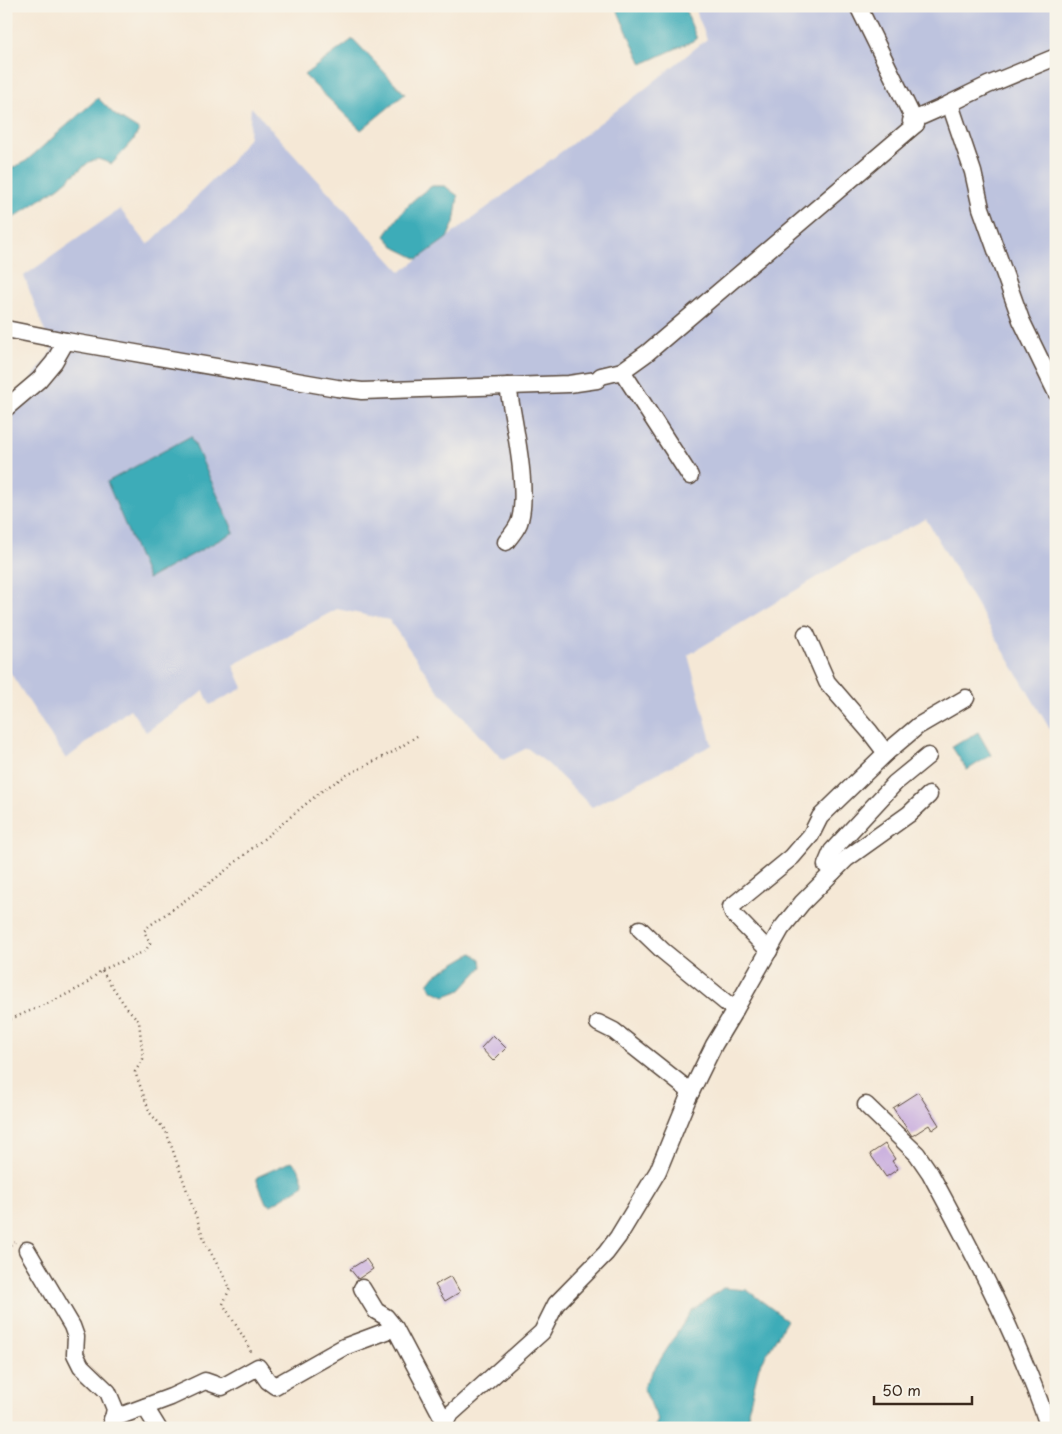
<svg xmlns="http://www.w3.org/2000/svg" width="1062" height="1434" viewBox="0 0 1062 1434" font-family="'Playpen Sans',sans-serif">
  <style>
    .industrial { fill: #bdc3de }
    .water { fill: #3cacb8; stroke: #3c6b6b }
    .building { fill: #ccb2df }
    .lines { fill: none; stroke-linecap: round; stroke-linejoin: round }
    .minor-casing { stroke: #57463a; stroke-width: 19 }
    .path { stroke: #57463a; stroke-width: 2.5; stroke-dasharray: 1 4; stroke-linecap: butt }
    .minor { stroke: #fff; stroke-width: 16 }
  </style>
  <rect width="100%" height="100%" fill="#f7f3e8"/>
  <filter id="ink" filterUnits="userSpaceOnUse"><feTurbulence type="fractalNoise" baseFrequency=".02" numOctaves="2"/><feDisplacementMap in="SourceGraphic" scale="10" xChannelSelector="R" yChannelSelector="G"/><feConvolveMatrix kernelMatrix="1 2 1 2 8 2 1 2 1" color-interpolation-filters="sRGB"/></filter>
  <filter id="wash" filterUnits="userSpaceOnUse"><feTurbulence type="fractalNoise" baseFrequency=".0096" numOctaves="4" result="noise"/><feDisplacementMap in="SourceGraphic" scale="20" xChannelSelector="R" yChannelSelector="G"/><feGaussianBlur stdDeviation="1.12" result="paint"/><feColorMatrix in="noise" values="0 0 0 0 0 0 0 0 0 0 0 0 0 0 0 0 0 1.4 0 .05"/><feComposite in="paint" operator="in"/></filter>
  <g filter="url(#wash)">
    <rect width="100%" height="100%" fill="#f5e8d6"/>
    <path class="industrial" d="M 694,6 L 1056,6 L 1056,729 L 1051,731 L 926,519 L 856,554 L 688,655 L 712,745 L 592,807 L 547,763 L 527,748 L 503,760 L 438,690 L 389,620 L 337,609 L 233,665 L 243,688 L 210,705 L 204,691 L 146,732 L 130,709 L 66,759 L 6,666 L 6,627 L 11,622 L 6,615 L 6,414 L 52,351 L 24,276 L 120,209 L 148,245 L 231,162 L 249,137 L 251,107 L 401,272 L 641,92 L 707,39 Z"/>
    <g class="water">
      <path d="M 615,6 L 684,6 L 697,39 L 642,64 Z"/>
      <path d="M 353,39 L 405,94 L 361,130 L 304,75 Z"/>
      <path d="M 98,98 L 115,115 L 139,130 L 133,141 L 112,164 L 98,159 L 89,162 L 59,187 L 6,223 L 8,184 L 6,171 L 26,161 Z"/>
      <path d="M 432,186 L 445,186 L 458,196 L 454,223 L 447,238 L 418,259 L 396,248 L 385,236 C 400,213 409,201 432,186 Z"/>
      <path d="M 191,436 L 234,532 L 148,579 L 107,482 Z"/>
      <path d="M 978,732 L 991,755 L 967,770 L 952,747 Z"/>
      <path d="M 472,953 L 481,959 L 482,967 L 461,990 L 445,996 L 433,991 L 428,984 L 435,975 Z"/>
      <path d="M 292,1161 L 299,1169 L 304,1185 L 271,1205 L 266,1203 L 257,1181 L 257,1177 Z"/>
      <path d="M 723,1288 L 747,1290 L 787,1320 L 759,1367 L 748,1411 L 751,1428 L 654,1428 L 658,1420 L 643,1387 L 691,1311 Z"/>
    </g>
    <g id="blocks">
      <g class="building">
        <path d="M 493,1035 L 506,1048 L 493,1061 L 481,1048 Z"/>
        <path d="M 918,1092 L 939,1125 L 932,1130 L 929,1125 L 912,1136 L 893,1108 Z"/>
        <path d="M 885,1144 L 895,1159 L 892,1161 L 898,1169 L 886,1177 L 870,1154 Z"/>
        <path d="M 366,1259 L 373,1269 L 358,1279 L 350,1269 Z"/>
        <path d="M 451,1276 L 460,1292 L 445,1301 L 435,1285 Z"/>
      </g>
    </g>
  </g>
  <g filter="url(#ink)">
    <use href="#blocks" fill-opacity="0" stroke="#57463a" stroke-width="1"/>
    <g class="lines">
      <defs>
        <g id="minor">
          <path d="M 858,6 L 916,124"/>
          <path d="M 950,104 L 973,172 L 981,208 L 1021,320 L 1056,392"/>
          <path d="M 6,329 L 66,341 L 337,388 L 362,391 L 569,384 L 597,380 L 601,376 L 622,371 L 647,353 L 916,124 L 911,121 L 945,106 L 988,85 L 1056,57"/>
          <path d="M 622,371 L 690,476"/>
          <path d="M 6,408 L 39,380 L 54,362 L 66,341"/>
          <path d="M 506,542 C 510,537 516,530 519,523 C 530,492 513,421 508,386"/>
          <path d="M 806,634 L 827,682 L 870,732 L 886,753"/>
          <path d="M 833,872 L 826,865 L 832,851 L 895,783 L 928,756"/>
          <path d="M 640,929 L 663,951 L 735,1010"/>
          <path d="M 769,951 L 733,914 L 731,907 L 792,857 L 811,835 L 820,817 L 886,753 L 918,726 L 966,698"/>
          <path d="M 598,1023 L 614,1031 L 691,1092"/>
          <path d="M 866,1105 L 917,1154 L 930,1173 C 974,1254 1020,1341 1049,1428"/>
          <path d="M 27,1250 L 72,1326 L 76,1337 L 75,1354 L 81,1366 L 108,1392 L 115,1409 L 111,1428"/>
          <path d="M 362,1288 L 376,1311 L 386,1317 L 395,1328 L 448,1428"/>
          <path d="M 145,1407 L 158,1428"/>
          <path d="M 112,1419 L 171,1397 L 205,1381 L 222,1387 L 258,1367 L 268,1381 L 275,1386 L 344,1347 L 395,1328"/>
          <path d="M 444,1420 L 542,1332 L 556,1304 L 606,1253 L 618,1237 L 658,1171 L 688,1098 L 714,1045 L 735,1010 L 781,929 L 802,903 L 846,859 L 909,814 L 929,795"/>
        </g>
      </defs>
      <use href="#minor" class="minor-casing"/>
      <g class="path">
        <path d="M 102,971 L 126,1007 L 139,1021 L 143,1059 L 135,1072 L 150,1113 L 166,1131 L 205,1242 L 230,1288 L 223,1304 L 244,1338 L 252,1354"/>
        <path d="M 6,1021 L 51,1002 L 83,986 L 102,970 L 143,952 L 146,950 L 150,943 L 144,931 L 149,926 L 215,879 L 323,790 L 347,775 L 393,752 L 420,734"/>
        <path d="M 6,1247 L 15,1242"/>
      </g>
      <use href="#minor" class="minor"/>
    </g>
  </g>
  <rect width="1062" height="1434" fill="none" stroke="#f7f3e8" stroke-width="25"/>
  <path d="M874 1396v8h98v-8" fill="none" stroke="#3b2a1e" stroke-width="2.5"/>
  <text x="882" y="1396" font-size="15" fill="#3b2a1e" stroke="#f7f3e8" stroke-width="4" paint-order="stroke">50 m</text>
</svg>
